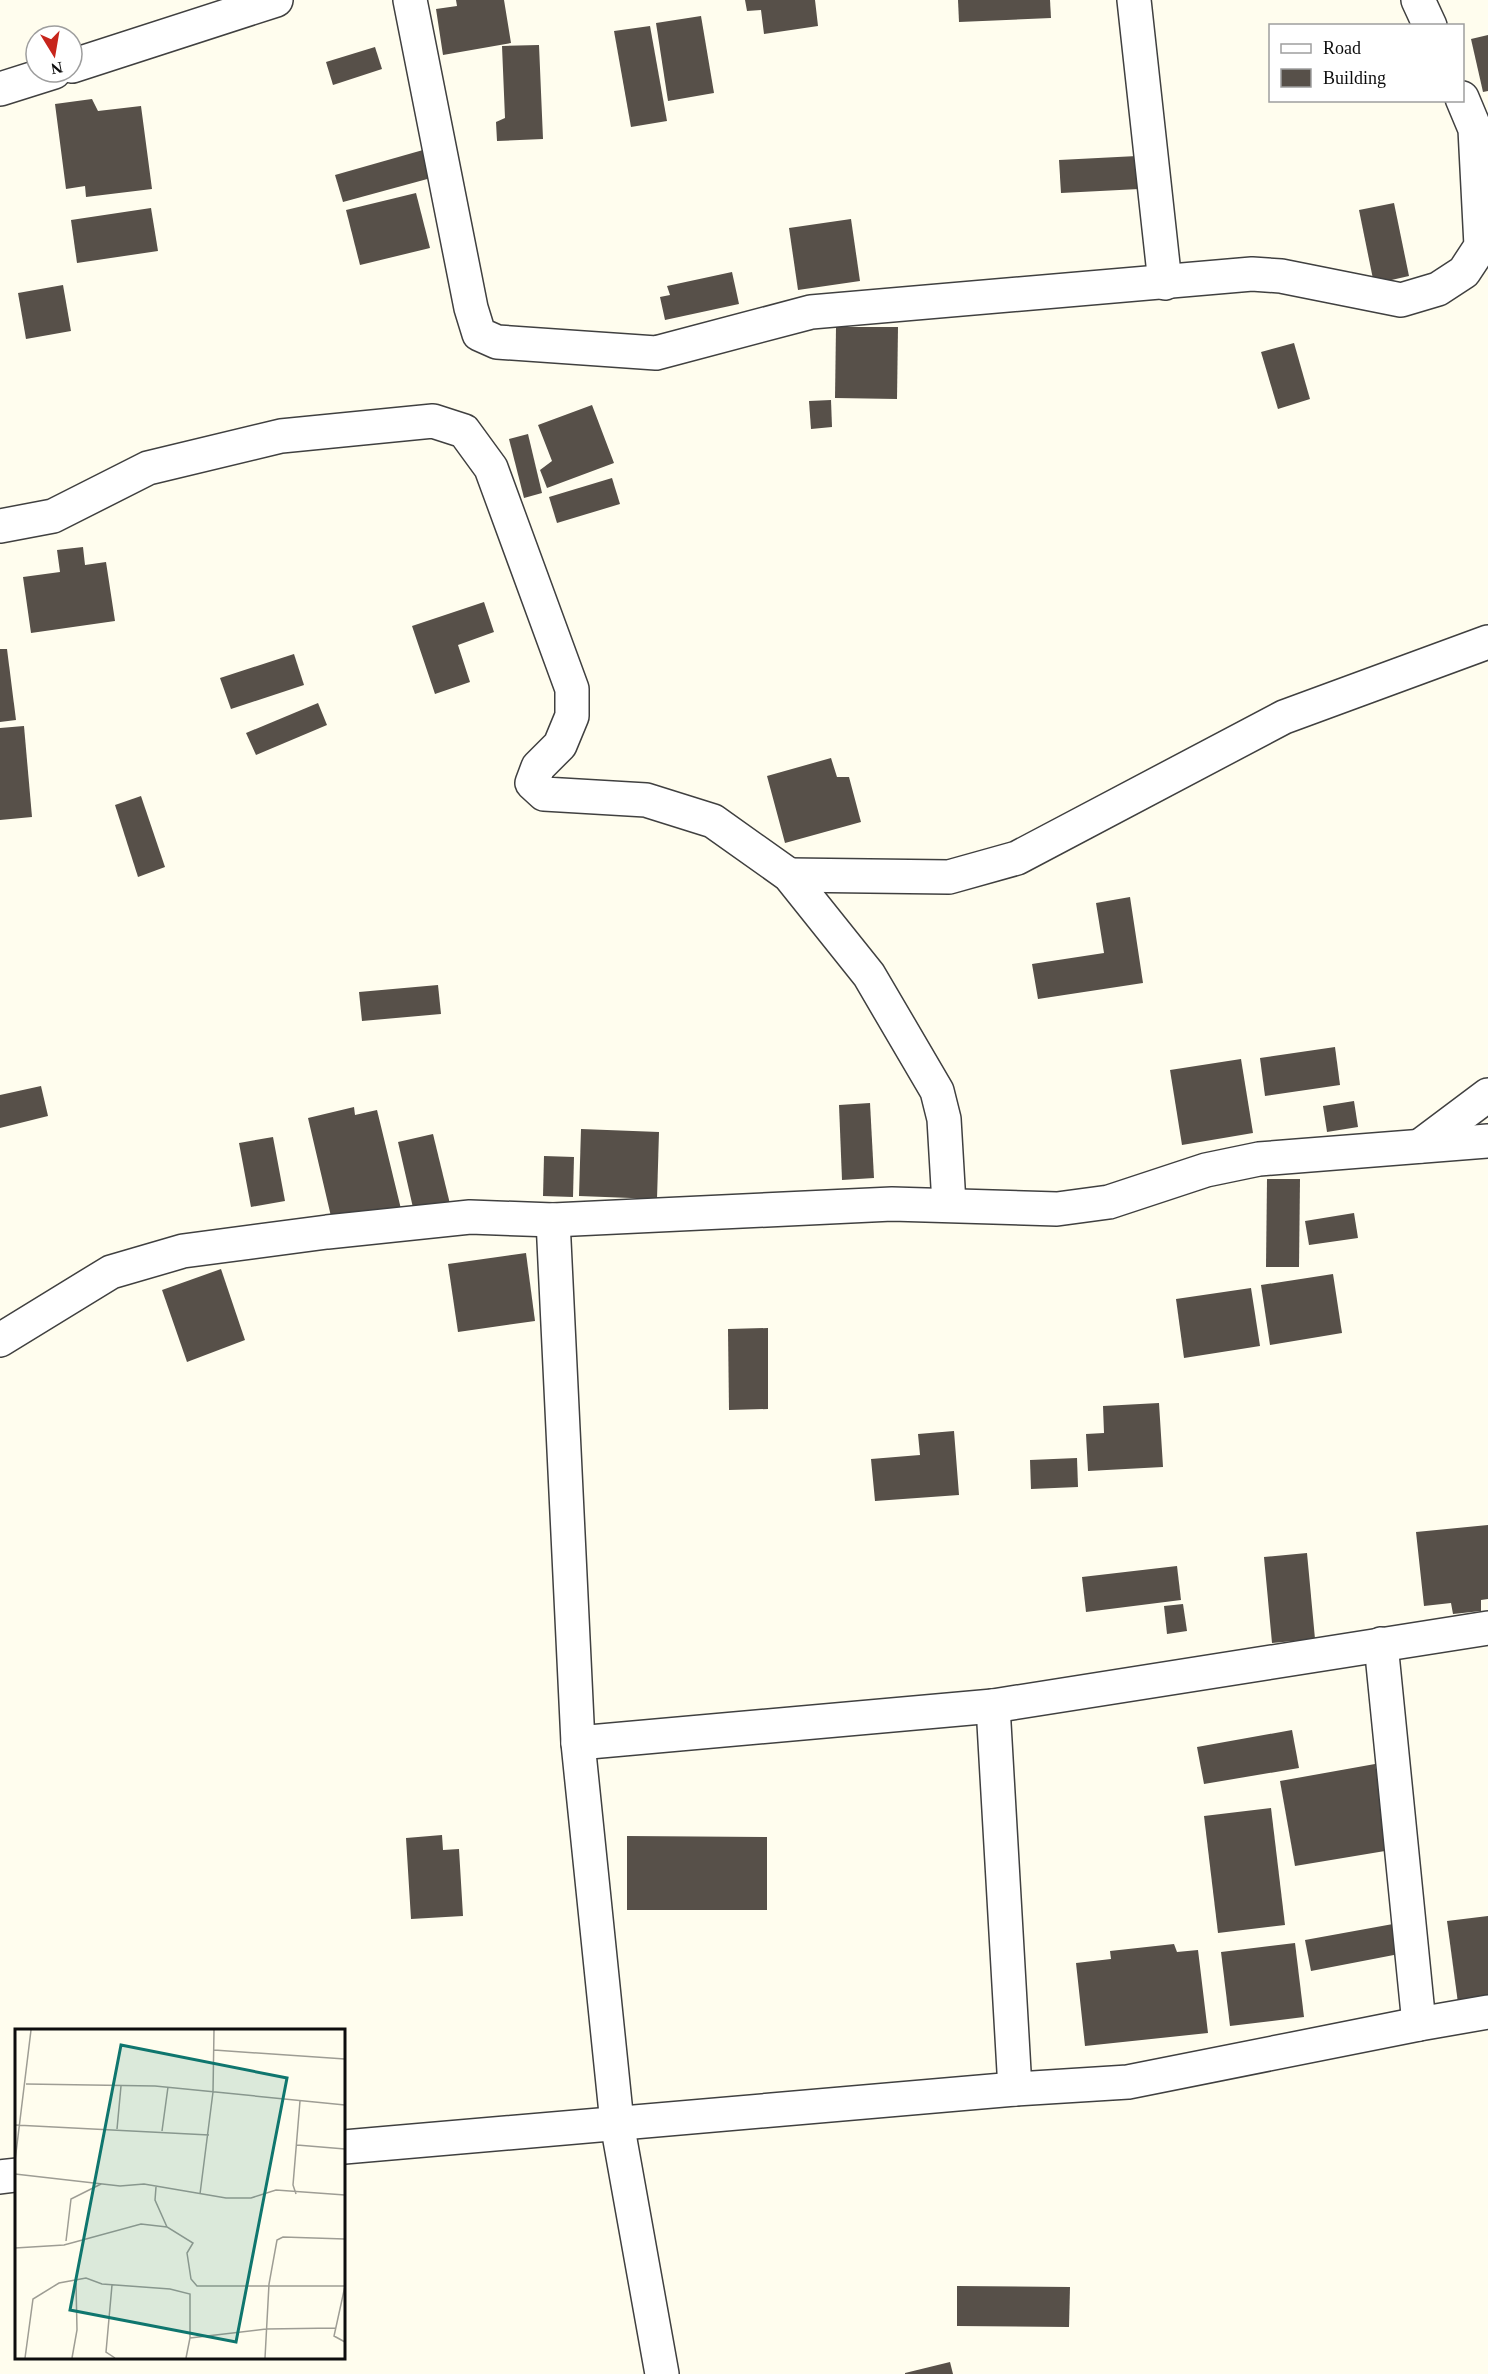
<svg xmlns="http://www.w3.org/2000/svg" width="1488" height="2374" viewBox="0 0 1488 2374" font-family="'Times New Roman',serif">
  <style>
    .building { fill: #575049 }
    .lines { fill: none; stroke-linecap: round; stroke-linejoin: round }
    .minor-casing { stroke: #404040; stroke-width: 36 }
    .minor { stroke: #fff; stroke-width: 33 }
    .inset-road { fill: none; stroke: #9e9d94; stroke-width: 1.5 }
    .view { fill: #0f766e; fill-opacity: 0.15; stroke: #0f766e; stroke-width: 3 }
    .inset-edge { fill: none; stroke: #0d0d0d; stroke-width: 3 }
  </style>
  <rect width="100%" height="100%" fill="#fffdee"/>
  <g class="building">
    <path d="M 456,0 L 504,0 L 511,43 L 443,55 L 436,9 L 457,6 Z"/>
    <path d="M 745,0 L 815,0 L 818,26 L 764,34 L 761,10 L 747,11 Z"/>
    <path d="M 958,0 L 1050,0 L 1051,18 L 959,22 Z"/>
    <path d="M 701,16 L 714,93 L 668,101 L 656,23 Z"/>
    <path d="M 650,26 L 667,121 L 631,127 L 614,31 Z"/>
    <path d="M 1488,35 L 1488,91 L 1483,92 L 1471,39 Z"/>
    <path d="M 539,45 L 543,139 L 497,141 L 496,122 L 505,118 L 502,46 Z"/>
    <path d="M 375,47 L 382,69 L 333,85 L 326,62 Z"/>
    <path d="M 92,99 L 98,111 L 141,106 L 152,189 L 86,197 L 85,186 L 66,189 L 55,104 Z"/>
    <path d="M 423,150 L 431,178 L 343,202 L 335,175 Z"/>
    <path d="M 1137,156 L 1139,189 L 1061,193 L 1059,160 Z"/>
    <path d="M 416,193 L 430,248 L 360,265 L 346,210 Z"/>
    <path d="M 1394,203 L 1409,276 L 1374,284 L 1359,210 Z"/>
    <path d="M 151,208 L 158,251 L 77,263 L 71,220 Z"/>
    <path d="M 851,219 L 860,281 L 798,290 L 789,228 Z"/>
    <path d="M 732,272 L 739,304 L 665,320 L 660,297 L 670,295 L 667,286 Z"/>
    <path d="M 63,285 L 71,331 L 26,339 L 18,293 Z"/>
    <path d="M 836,327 L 898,327 L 897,399 L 835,398 Z"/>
    <path d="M 1294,343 L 1310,399 L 1278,409 L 1261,352 Z"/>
    <path d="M 831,400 L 832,427 L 811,429 L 809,401 Z"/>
    <path d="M 592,405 L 614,463 L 547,488 L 540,470 L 552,461 L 538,425 Z"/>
    <path d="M 528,434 L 542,493 L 524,498 L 509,439 Z"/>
    <path d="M 612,478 L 620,504 L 557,523 L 549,497 Z"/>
    <path d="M 83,547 L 85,565 L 106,562 L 115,621 L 31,633 L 23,577 L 60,572 L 57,550 Z"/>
    <path d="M 484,602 L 494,632 L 458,645 L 470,682 L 435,694 L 412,626 Z"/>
    <path d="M 0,649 L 7,649 L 16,720 L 0,722 Z"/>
    <path d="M 294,654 L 304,685 L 231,709 L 220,678 Z"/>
    <path d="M 318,703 L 327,725 L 256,755 L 246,733 Z"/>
    <path d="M 24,726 L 32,817 L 0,820 L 0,728 Z"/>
    <path d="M 831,758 L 837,777 L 849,777 L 861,822 L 785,843 L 767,776 Z"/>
    <path d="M 141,796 L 165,867 L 138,877 L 115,805 Z"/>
    <path d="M 1130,897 L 1143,983 L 1038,999 L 1032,964 L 1104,953 L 1096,903 Z"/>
    <path d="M 438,985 L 441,1014 L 362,1021 L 359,992 Z"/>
    <path d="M 1335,1047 L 1340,1085 L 1265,1096 L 1260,1058 Z"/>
    <path d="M 1241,1059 L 1253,1133 L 1182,1145 L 1170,1070 Z"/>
    <path d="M 41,1086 L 48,1116 L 0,1128 L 0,1095 Z"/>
    <path d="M 1354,1101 L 1358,1127 L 1327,1132 L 1323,1106 Z"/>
    <path d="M 870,1103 L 874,1178 L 842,1180 L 839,1105 Z"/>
    <path d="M 354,1107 L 355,1115 L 377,1110 L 401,1209 L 333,1225 L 308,1118 Z"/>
    <path d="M 581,1129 L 659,1132 L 657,1199 L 579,1196 Z"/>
    <path d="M 433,1134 L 450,1204 L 414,1212 L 398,1142 Z"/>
    <path d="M 273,1137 L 285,1201 L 251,1207 L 239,1143 Z"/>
    <path d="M 544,1156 L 574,1157 L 573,1197 L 543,1196 Z"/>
    <path d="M 1267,1179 L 1300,1179 L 1299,1267 L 1266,1267 Z"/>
    <path d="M 1354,1213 L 1358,1238 L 1309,1245 L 1305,1221 Z"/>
    <path d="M 526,1253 L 535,1321 L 458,1332 L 448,1264 Z"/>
    <path d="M 221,1269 L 245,1340 L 187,1362 L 162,1290 Z"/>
    <path d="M 1333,1274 L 1342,1333 L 1270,1345 L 1261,1285 Z"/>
    <path d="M 1251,1288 L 1260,1346 L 1184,1358 L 1176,1299 Z"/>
    <path d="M 768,1328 L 768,1409 L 729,1410 L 728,1329 Z"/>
    <path d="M 1159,1403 L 1163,1467 L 1088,1471 L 1086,1434 L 1104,1433 L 1103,1406 Z"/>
    <path d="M 954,1431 L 959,1495 L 875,1501 L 871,1459 L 920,1455 L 918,1434 Z"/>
    <path d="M 1077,1458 L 1078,1487 L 1031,1489 L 1030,1460 Z"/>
    <path d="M 1488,1525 L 1488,1599 L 1481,1600 L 1481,1611 L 1453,1614 L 1451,1603 L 1424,1606 L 1416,1532 Z"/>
    <path d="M 1307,1553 L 1315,1639 L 1272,1643 L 1264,1557 Z"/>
    <path d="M 1177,1566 L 1181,1600 L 1086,1612 L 1082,1577 Z"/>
    <path d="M 1183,1604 L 1187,1631 L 1167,1634 L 1164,1606 Z"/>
    <path d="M 1292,1730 L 1299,1768 L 1204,1784 L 1197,1747 Z"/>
    <path d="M 1375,1764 L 1391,1850 L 1295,1866 L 1280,1781 Z"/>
    <path d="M 1271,1808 L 1285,1925 L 1218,1933 L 1204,1816 Z"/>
    <path d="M 442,1835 L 443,1850 L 459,1849 L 463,1916 L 411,1919 L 406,1838 Z"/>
    <path d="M 627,1836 L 767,1837 L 767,1910 L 627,1910 Z"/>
    <path d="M 1488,1916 L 1488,1999 L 1458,2003 L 1447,1921 Z"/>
    <path d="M 1393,1924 L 1399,1954 L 1311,1971 L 1305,1940 Z"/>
    <path d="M 1295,1943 L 1304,2017 L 1230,2026 L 1221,1952 Z"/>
    <path d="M 1174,1944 L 1177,1952 L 1198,1950 L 1208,2033 L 1085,2046 L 1076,1963 L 1111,1959 L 1110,1951 Z"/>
    <path d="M 957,2286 L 1070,2287 L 1069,2327 L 957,2326 Z"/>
    <path d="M 950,2362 L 953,2374 L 905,2374 L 905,2373 Z"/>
  </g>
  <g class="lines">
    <defs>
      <g id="minor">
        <path d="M 410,0 L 471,308 L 479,334 L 497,342 L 656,353 L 811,312 L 1252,274 L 1281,276 L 1401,300 L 1438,289 L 1464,272 L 1481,246 L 1475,129 L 1462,98"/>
        <path d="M 1134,0 L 1165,283"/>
        <path d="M 1418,0 L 1430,26"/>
        <path d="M 72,66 L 276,0"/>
        <path d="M 0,89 L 54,72"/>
        <path d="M 0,526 L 53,516 L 148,468 L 281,436 L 433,421 L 464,431 L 491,468 L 572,689 L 572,716 L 560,745 L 538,767 L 532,783 L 544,794 L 646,800 L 713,821 L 789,875 L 869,975 L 937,1091 L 944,1119 L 949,1204"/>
        <path d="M 789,875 L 949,877 L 1017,858 L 1284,717 L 1488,642"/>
        <path d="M 1420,1146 L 1488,1095"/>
        <path d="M 553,1220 L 578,1743 L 617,2123 L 662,2374"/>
        <path d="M 0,1340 L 111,1272 L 183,1251 L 327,1232 L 470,1217 L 553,1220 L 892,1204 L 1057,1209 L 1109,1202 L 1206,1170 L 1259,1159 L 1488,1141"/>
        <path d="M 1381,1644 L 1419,2024"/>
        <path d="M 993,1706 L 1015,2089"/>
        <path d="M 578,1743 L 993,1706 L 1488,1628"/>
        <path d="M 344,2147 L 1015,2089 L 1128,2082 L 1419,2024 L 1488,2012"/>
        <path d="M 0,2177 L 16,2175"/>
      </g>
    </defs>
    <use href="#minor" class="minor-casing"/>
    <use href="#minor" class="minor"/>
  </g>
  <g transform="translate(15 2029)">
    <rect width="330" height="330" fill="#fffdee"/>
    <path class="inset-road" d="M 199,21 L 330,30M 11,55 L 140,57 L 330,76M 0,96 L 194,106M 102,100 L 106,57M 147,102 L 153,58M 282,116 L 330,120M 0,132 L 16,1M 0,145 L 105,157 L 129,155 L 211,169 L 236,169 L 261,161 L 330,166M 141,158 L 140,171 L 152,198 L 178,214 L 172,224 L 176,250 L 182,257 L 330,257M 185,165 L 198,63 L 199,1M 281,165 L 278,156 L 285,72M 51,212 L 56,170 L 86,155M 0,219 L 49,216 L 126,195 L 152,198M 97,256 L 91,323 L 100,329M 330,257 L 319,307 L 330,313M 175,309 L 251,300 L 321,299M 10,329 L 18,270 L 44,254 L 71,249 L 87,255 L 155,260 L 175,265 L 175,309 L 171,329M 57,329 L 62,301 L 61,254M 250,329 L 254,255 L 262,211 L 268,208 L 330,210"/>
    <path class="view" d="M 106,16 L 272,49 L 221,313 L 55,281 Z"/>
    <rect width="330" height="330" class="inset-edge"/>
  </g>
  <rect x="1269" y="24" width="195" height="78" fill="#ffffff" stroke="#9e9e9e" stroke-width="1.5"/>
  <rect x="1281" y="44" width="30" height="9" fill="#ffffff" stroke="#9e9e9e" stroke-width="1.5"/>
  <text x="1323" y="54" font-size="18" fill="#0d0d0d">Road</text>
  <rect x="1281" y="69" width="30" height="18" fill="#575049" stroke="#9e9e9e" stroke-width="1.5"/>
  <text x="1323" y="84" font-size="18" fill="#0d0d0d">Building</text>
  <g transform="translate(54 54) rotate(169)"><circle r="28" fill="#ffffff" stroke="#9e9e9e" stroke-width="1.5"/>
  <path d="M0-4.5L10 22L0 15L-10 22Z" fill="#c7251c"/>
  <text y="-9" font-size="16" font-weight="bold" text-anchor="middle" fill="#0d0d0d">N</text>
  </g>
</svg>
